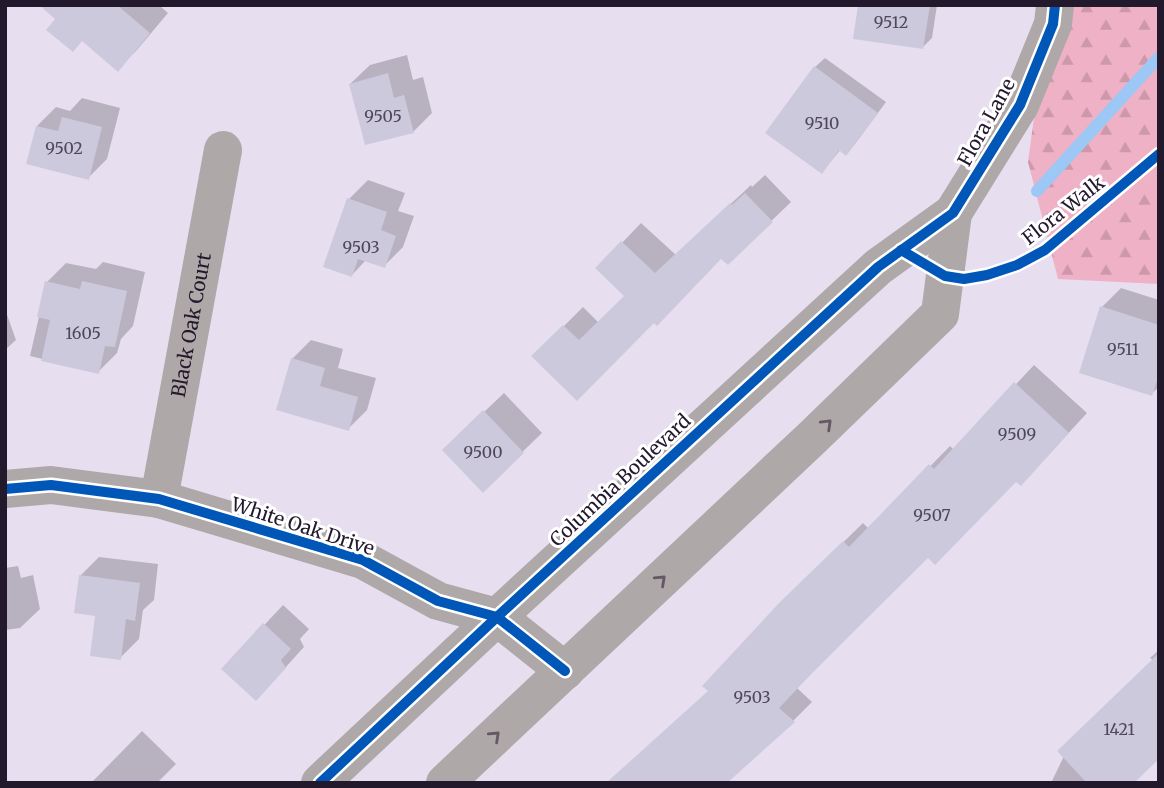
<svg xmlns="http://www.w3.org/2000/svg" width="1164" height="788" viewBox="0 0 1164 788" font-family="Merriweather,serif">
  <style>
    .forest { fill: url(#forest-firs) }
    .shadow { fill: #0003 }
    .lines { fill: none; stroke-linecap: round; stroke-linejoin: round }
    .stream { stroke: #9dc7f4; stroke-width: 12 }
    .building { fill: #cdc9dc }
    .minor { stroke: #afa8a8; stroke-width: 38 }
    .cycleway-casing { stroke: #fff; stroke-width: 15 }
    .cycleway { stroke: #0057b8; stroke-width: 10 }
    .oneway { stroke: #625964 }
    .labels { text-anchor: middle; stroke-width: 6; stroke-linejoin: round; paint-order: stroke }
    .number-label { font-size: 16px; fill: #4f475a }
    .street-label { font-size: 19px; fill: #23192d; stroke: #fff }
  </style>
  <defs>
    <pattern id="forest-firs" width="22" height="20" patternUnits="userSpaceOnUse" patternTransform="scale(1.75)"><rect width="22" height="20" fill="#efb1c6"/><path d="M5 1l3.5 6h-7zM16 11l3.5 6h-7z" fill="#cd98aa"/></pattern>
  </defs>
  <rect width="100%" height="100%" fill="#e7dff0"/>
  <path class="forest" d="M 1049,5 L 1159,5 L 1159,284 L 1058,279 L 1028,162 Z"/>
  <g class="shadow">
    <path d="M 69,5 L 159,5 L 168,13 L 136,51 L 117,69 Z"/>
    <path d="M 860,5 L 937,5 L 932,38 L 922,48 Z"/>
    <path d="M 407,55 L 413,80 L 423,77 L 432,113 L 413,132 L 350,84 L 370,65 Z"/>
    <path d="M 825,58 L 886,102 L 855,144 L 846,154 L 841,149 L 822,172 L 815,67 Z"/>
    <path d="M 82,98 L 120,108 L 107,159 L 88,178 L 37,126 L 56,107 L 70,111 Z"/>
    <path d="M 765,175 L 791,202 L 728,263 L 722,257 L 654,321 L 534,356 L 583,307 L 599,323 L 627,295 L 598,268 L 641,223 L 676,255 L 751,185 L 752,187 Z"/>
    <path d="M 368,180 L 405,193 L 398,211 L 414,216 L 403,247 L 384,266 L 366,260 L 352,275 L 349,199 Z"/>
    <path d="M 103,262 L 145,272 L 133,326 L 121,339 L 117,353 L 98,372 L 30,356 L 47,282 L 66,263 L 96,269 Z"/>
    <path d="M 1121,288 L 1159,300 L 1159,387 L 1151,394 L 1102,307 Z"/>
    <path d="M 5,309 L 16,340 L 5,350 Z"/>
    <path d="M 311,340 L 343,349 L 338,368 L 376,378 L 367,410 L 348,429 L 292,359 Z"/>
    <path d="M 1034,365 L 1087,413 L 1040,464 L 1017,480 L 928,556 L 797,688 L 812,702 L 793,721 L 709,690 L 780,604 L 863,523 L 869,529 L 950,446 L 954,450 Z"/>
    <path d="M 504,393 L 542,433 L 483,490 L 463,432 Z"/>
    <path d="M 99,557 L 158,564 L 154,600 L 143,610 L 139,639 L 120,658 L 80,576 Z"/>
    <path d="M 18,566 L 21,578 L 33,575 L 40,609 L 20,628 L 5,630 L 5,568 Z"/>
    <path d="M 283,605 L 309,629 L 300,639 L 304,647 L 275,679 L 223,669 Z"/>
    <path d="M 1159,650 L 1159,756 L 1131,783 L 1051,783 L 1064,756 L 1153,660 L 1150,658 Z"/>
    <path d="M 142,731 L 176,764 L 157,783 L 91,783 Z"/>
  </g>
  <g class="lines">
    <path class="stream" d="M 1037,191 L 1159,57"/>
  </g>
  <g class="building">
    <path d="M 39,5 L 117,5 L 150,33 L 118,72 L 82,41 L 73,52 L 46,30 L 55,19 Z"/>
    <path d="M 858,5 L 930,5 L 923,49 L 853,39 Z"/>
    <path d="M 814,66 L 878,113 L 846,156 L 839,150 L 822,174 L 765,133 Z"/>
    <path d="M 388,73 L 394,98 L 404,95 L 414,133 L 365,145 L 349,84 Z"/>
    <path d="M 62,117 L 102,127 L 89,180 L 26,164 L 36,126 L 58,131 Z"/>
    <path d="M 745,193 L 773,222 L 728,265 L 721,259 L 657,326 L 654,323 L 577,401 L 531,356 L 563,325 L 579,340 L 624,296 L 595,268 L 621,241 L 655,273 L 730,203 L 732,205 Z"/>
    <path d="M 347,198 L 387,212 L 381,230 L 396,236 L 385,268 L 358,259 L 352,277 L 323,267 Z"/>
    <path d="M 45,281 L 80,289 L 82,281 L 127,291 L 115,347 L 105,346 L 99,374 L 41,361 L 50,320 L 37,317 Z"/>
    <path d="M 1100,306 L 1159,325 L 1159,375 L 1152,396 L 1079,373 Z"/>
    <path d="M 291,358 L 325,368 L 320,386 L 358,397 L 349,431 L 276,410 Z"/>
    <path d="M 1014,382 L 1069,433 L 1021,486 L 1016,482 L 935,565 L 928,558 L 816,669 L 779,708 L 795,722 L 727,783 L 606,783 L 708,691 L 702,686 L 779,603 L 843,541 L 849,547 L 929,464 L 934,469 Z"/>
    <path d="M 483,410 L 524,453 L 483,493 L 442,450 Z"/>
    <path d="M 79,575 L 140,583 L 135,621 L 126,619 L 121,660 L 90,656 L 95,616 L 74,613 Z"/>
    <path d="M 263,623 L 291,649 L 281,660 L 286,668 L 256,701 L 221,669 Z"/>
    <path d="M 1159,653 L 1159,759 L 1134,783 L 1087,783 L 1057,751 Z"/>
  </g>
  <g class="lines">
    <g class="minor">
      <path d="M 5,489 L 51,485 L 159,499 L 363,560 L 438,601 L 497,617 L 565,671"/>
      <path id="s1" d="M 159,499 L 223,150"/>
      <path d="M 320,783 L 497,617 L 878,267 L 953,213 L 1020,105 L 1053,24 L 1055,5"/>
      <path d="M 445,783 L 813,437 L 940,314 L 953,213"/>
    </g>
    <defs>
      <g id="cycleway">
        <path d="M 901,250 L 945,276 L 964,279 L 987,275 L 1017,265 L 1045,250 L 1159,154"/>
        <path d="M 5,489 L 51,485 L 159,499 L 363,560 L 438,601 L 497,617 L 565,671"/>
        <path d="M 320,783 L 497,617 L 878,267 L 953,213 L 1020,105 L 1053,24 L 1055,5"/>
      </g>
    </defs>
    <use href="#cycleway" class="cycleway-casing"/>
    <use href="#cycleway" class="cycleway"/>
  </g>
  <defs><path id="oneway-chevron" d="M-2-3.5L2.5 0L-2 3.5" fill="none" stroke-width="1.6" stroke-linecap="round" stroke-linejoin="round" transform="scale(1.75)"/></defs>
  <g class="oneway">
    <use href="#oneway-chevron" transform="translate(827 424) rotate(-44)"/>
    <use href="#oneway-chevron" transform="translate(661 580) rotate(-43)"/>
    <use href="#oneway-chevron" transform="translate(495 736) rotate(-43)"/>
  </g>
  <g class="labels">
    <g class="number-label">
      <text x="891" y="28">9512</text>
      <text x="383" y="122">9505</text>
      <text x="822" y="129">9510</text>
      <text x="64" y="154">9502</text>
      <text x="361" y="253">9503</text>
      <text x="83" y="339">1605</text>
      <text x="1123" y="355">9511</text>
      <text x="1017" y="440">9509</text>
      <text x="483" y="458">9500</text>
      <text x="932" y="521">9507</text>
      <text x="752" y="703">9503</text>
      <text x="1119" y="735">1421</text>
    </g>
    <g class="street-label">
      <text transform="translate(986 122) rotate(-61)" y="7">Flora Lane</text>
      <text transform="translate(1063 210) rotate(-38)" y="7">Flora Walk</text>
      <text dy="7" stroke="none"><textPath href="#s1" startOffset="177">Black Oak Court</textPath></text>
      <text transform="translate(620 480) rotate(-43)" y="7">Columbia Boulevard</text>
      <text transform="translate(303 526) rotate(18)" y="7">White Oak Drive</text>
    </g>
  </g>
  <rect width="1164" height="788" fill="none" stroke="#23192d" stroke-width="14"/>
</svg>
